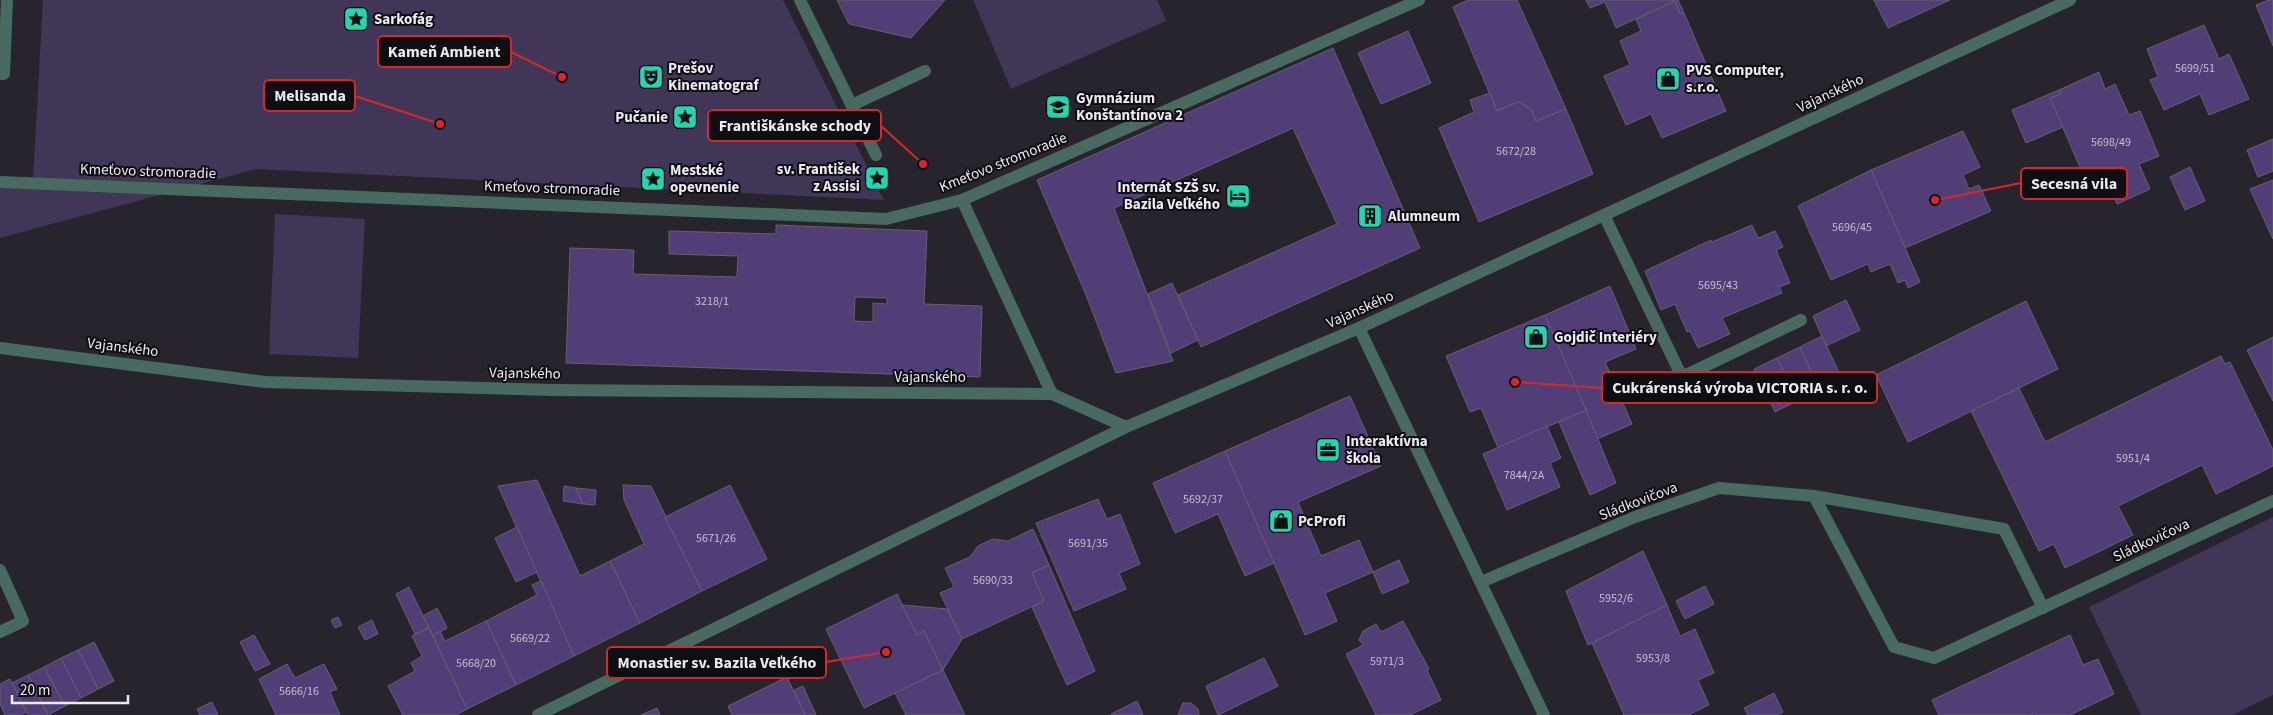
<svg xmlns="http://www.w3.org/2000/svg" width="2273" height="715" viewBox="0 0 2273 715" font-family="'Source Sans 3',sans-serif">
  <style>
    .green { fill: #413558 }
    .building { fill: #523e77; stroke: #64616b; fill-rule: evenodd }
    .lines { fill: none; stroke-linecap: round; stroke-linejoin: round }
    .minor { stroke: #496a60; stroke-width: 12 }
    .labels { text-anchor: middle; stroke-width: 4; stroke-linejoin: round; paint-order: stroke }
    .number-label { font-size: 12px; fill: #c6bfd2 }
    .poi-label { font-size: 15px; font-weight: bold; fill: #eceaf0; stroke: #0f0e12; text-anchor: start }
    .street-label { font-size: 15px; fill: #eceaf0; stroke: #0f0e12 }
    .leader { fill: none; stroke: #d62828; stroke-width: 2 }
    .callout-dot { fill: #d62828; stroke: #0f0e12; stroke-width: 2 }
    .callout { fill: #0f0e12; stroke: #d62828; stroke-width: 2 }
    .callout-label { font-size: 16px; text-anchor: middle; font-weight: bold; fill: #eceaf0 }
  </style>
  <rect width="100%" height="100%" fill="#27242d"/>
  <g class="green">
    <path d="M 43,0 L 783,0 L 884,200 L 256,169 L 0,238 L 0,179 L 33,180 Z"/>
    <path d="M 973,0 L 1157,0 L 1166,21 L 1011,89 Z"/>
    <path d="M 275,214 L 365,219 L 358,358 L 269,354 Z"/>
    <path d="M 2273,517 L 2273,695 L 2232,715 L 2141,715 L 2089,607 Z"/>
  </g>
  <g class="building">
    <path d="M 837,0 L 945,0 L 911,38 L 849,24 Z"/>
    <path d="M 1468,0 L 1517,0 L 1566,109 L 1536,121 L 1531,109 L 1518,102 L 1497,111 L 1453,7 Z"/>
    <path d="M 1586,0 L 1678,0 L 1684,13 L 1680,14 L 1675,1 L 1616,28 L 1605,2 L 1590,8 Z"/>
    <path d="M 1874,0 L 1950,0 L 1888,28 Z"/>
    <path d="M 2269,0 L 2273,0 L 2273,46 L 2256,5 Z"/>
    <path d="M 1675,1 L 1680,14 L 1684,13 L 1726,111 L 1662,138 L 1651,114 L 1626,125 L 1604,76 L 1630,65 L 1620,41 L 1641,31 L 1636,19 Z"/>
    <path d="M 2204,25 L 2219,59 L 2229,54 L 2249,99 L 2209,115 L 2200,94 L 2164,110 L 2150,80 L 2158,77 L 2147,49 Z"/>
    <path d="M 1408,31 L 1431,83 L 1381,104 L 1358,53 Z"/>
    <path d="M 1333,48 L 1420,248 L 1201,347 L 1178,295 L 1337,224 L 1293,128 L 1114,208 L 1173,361 L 1116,373 L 1086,295 L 1037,180 Z"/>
    <path d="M 2099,72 L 2105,89 L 2115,84 L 2129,115 L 2140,111 L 2159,156 L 2139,164 L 2150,189 L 2117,204 L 2107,179 L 2099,182 L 2094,170 L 2083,174 L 2050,98 L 2061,94 L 2059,90 Z"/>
    <path d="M 2059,90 L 2061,94 L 2050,98 L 2063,127 L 2026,143 L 2012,110 Z"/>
    <path d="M 1490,93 L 1497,111 L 1518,102 L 1531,109 L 1536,121 L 1566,109 L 1593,174 L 1479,222 L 1439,128 L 1474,112 L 1470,100 Z"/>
    <path d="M 1963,131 L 1980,167 L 1963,175 L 1969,189 L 1979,185 L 1991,211 L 1905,248 L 1871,170 Z"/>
    <path d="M 2273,139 L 2273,171 L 2258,177 L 2247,150 Z"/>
    <path d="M 2190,167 L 2205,201 L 2185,210 L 2170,177 Z"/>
    <path d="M 1871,170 L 1920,282 L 1908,288 L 1905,280 L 1898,283 L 1890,264 L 1871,272 L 1868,264 L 1831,280 L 1798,206 Z"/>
    <path d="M 2273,180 L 2273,239 L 2250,189 Z"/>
    <path d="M 776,225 L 927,231 L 924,304 L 982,306 L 980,377 L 566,363 L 570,248 L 634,250 L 633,274 L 737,277 L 738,256 L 669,254 L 669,231 L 776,234 ZM 855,297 L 887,298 L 887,304 L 873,303 L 873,322 L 854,321 Z"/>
    <path d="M 1752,225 L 1758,238 L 1775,231 L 1783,247 L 1776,250 L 1790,283 L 1779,287 L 1782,293 L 1722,318 L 1730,334 L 1698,348 L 1690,331 L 1687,332 L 1675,304 L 1661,310 L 1645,271 L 1711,240 L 1712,242 Z"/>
    <path d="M 1172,283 L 1198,340 L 1171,353 L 1148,294 Z"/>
    <path d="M 1610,286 L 1636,349 L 1605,362 L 1632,424 L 1597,439 L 1545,315 Z"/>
    <path d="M 1846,300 L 1860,330 L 1826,346 L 1813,316 Z"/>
    <path d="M 2026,301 L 2058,369 L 1908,442 L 1876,375 Z"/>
    <path d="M 1545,315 L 1586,410 L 1498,448 L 1481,408 L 1470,412 L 1446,356 Z"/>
    <path d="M 1822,336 L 1842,379 L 1820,390 L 1800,347 Z"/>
    <path d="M 2273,337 L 2273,401 L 2247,350 Z"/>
    <path d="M 1800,347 L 1820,390 L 1797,401 L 1777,358 Z"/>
    <path d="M 2221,356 L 2225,364 L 2230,362 L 2273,450 L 2273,466 L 2216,494 L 2202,465 L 2118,506 L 2133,535 L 2065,568 L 2054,544 L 2039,551 L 1971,411 L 2019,388 L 2045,442 Z"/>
    <path d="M 1777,358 L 1797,401 L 1775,412 L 1754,369 Z"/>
    <path d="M 1350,396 L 1381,466 L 1298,502 L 1321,556 L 1359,540 L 1373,572 L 1325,593 L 1337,621 L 1305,635 L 1225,451 Z"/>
    <path d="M 1586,410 L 1616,483 L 1590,495 L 1559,422 Z"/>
    <path d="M 1547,426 L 1561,458 L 1550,463 L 1560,487 L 1507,510 L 1483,454 Z"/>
    <path d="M 1225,451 L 1274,563 L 1245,576 L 1218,514 L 1175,533 L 1153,483 Z"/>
    <path d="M 537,480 L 580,576 L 610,561 L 640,623 L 574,656 L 498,486 Z"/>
    <path d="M 623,485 L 651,486 L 702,591 L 640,623 L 610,561 L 644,544 L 624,500 Z"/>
    <path d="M 730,485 L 767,559 L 702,591 L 665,517 Z"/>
    <path d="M 564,486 L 576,488 L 583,504 L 563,501 Z"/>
    <path d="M 576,488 L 596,490 L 595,505 L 583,504 Z"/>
    <path d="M 1098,499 L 1107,519 L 1120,514 L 1140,564 L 1119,573 L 1126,589 L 1074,611 L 1036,523 Z"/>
    <path d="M 517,527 L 537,572 L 516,582 L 495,538 Z"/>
    <path d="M 1033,529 L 1049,565 L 1032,573 L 1044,601 L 962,639 L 940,593 L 954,587 L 945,568 L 970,557 L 978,546 L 993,539 L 1008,541 Z"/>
    <path d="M 1643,551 L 1667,605 L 1588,645 L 1566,591 Z"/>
    <path d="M 1399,560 L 1409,582 L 1382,594 L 1373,572 Z"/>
    <path d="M 1049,565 L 1095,671 L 1067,685 L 1032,607 L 1044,601 L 1032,573 Z"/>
    <path d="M 541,581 L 574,656 L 516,685 L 486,621 L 537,595 L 532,585 Z"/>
    <path d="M 1705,586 L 1714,604 L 1685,619 L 1676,601 Z"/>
    <path d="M 409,587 L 429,628 L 415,634 L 396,594 Z"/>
    <path d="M 897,594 L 917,635 L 924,631 L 943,670 L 864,708 L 826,629 Z"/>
    <path d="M 902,605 L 947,609 L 962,639 L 943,670 L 924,631 L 917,635 Z"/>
    <path d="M 1667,605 L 1680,636 L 1695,629 L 1714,673 L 1698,680 L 1709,705 L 1688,715 L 1624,715 L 1592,643 Z"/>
    <path d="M 437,608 L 447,628 L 433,636 L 423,616 Z"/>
    <path d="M 338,617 L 342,625 L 335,628 L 331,620 Z"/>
    <path d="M 372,620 L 378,634 L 365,640 L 358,627 Z"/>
    <path d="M 486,621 L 516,685 L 467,709 L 433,636 L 440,631 L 445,641 Z"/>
    <path d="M 1403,621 L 1429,669 L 1427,670 L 1441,700 L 1410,715 L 1376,715 L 1346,654 L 1363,645 L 1359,640 L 1363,631 L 1376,624 L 1381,632 Z"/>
    <path d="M 429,628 L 467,709 L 456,715 L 403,715 L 388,686 L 415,671 L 411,663 L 422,656 L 412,636 Z"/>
    <path d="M 254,635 L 270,664 L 255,671 L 240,642 Z"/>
    <path d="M 2070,635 L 2083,665 L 2098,659 L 2114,694 L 2070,715 L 2036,715 L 2035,713 L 2031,715 L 1939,715 L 1932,700 Z"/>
    <path d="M 94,642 L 114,681 L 98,689 L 78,650 Z"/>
    <path d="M 78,650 L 98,689 L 81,698 L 61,658 Z"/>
    <path d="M 61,658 L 81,698 L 65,706 L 44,667 Z"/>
    <path d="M 1264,658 L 1278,686 L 1218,715 L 1206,686 Z"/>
    <path d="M 287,664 L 295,678 L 324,664 L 337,689 L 330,692 L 340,715 L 276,715 L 259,679 Z"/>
    <path d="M 44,667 L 65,706 L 48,715 L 28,675 Z"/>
    <path d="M 943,670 L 965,715 L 906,715 L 895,693 Z"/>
    <path d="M 28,675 L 48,715 L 28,715 L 12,683 Z"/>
    <path d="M 787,677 L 805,715 L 732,715 L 728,706 Z"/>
    <path d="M 10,679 L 26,712 L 21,715 L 5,715 L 0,704 L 0,684 Z"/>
    <path d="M 803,686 L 816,715 L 805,715 L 794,690 Z"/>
    <path d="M 1774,693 L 1783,712 L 1777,715 L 1748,715 L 1744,708 Z"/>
    <path d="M 1137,701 L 1143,715 L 1112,715 L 1111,714 Z"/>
    <path d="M 212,702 L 218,715 L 200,715 L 197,709 Z"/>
    <path d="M 1183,703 L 1191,703 L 1198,709 L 1199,715 L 1178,715 Z"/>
    <path d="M 657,708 L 660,715 L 641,715 Z"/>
  </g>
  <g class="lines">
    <g class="minor">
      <path d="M 800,0 L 876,155"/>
      <path d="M 0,74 L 4,74 L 7,0"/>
      <path d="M 852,105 L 925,71"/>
      <path d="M 0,182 L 886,219 L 962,200 L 1419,0"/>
      <path d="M 962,200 L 1052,394"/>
      <path d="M 1604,215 L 1682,377 L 1801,320"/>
      <path d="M 1359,328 L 1544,715"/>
      <path d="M 0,348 L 265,382 L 553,390 L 1052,394 L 1126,427"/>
      <path d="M 1814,496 L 2004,529 L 2043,608"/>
      <path d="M 0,570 L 23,621 L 0,632"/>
      <path d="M 1481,582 L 1635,517 L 1719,488 L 1814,496 L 1894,647 L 1934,658 L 2273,501"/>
      <path d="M 538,715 L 1126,427 L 1359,328 L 2070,0"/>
    </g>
  </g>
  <defs>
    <symbol id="sight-square" viewBox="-11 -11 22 22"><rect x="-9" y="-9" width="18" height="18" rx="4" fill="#25d5ae" stroke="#0f0e12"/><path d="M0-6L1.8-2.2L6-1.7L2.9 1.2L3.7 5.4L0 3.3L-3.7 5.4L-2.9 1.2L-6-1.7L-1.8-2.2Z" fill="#111"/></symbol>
    <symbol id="theatre-square" viewBox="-11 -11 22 22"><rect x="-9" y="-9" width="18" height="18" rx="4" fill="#25d5ae" stroke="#0f0e12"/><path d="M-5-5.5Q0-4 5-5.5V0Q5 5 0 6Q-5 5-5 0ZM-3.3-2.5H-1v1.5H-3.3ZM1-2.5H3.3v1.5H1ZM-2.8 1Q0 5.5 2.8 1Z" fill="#111"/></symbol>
    <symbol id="shop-square" viewBox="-11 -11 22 22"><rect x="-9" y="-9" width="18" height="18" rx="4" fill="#25d5ae" stroke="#0f0e12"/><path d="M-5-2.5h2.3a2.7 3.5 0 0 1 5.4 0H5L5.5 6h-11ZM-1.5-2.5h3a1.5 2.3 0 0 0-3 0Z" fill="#111"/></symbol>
    <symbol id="school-square" viewBox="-11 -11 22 22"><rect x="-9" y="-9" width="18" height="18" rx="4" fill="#25d5ae" stroke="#0f0e12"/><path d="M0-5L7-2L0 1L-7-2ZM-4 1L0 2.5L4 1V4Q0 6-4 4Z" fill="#111"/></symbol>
    <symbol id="hotel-square" viewBox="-11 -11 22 22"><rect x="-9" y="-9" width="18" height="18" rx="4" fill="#25d5ae" stroke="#0f0e12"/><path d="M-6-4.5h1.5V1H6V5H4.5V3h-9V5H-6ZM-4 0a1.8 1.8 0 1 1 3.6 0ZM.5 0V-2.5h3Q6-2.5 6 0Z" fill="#111"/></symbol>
    <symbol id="building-square" viewBox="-11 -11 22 22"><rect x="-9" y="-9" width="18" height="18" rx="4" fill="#25d5ae" stroke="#0f0e12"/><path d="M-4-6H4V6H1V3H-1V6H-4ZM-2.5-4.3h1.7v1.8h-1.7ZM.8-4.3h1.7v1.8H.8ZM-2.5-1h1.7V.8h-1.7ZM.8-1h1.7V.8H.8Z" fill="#111"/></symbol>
    <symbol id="office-square" viewBox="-11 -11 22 22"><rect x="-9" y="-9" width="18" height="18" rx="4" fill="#25d5ae" stroke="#0f0e12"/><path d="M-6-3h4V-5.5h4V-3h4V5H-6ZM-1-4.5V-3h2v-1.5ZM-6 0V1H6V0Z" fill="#111"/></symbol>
  </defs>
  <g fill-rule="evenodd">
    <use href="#sight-square" x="342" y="5" width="28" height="28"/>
    <use href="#theatre-square" x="637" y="63" width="28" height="28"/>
    <use href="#shop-square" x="1654" y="65" width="28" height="28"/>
    <use href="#school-square" x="1044" y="93" width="28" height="28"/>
    <use href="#sight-square" x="671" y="103" width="28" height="28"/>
    <use href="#sight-square" x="863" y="164" width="28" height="28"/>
    <use href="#sight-square" x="639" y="165" width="28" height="28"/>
    <use href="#hotel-square" x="1224" y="182" width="28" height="28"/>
    <use href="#building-square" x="1356" y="202" width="28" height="28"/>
    <use href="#shop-square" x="1522" y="323" width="28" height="28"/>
    <use href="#office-square" x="1314" y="436" width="28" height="28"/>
    <use href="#shop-square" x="1267" y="507" width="28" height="28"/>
  </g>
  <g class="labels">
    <g class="number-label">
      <text x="2195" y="72">5699/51</text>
      <text x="2111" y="146">5698/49</text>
      <text x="1516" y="155">5672/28</text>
      <text x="1852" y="231">5696/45</text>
      <text x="1718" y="289">5695/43</text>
      <text x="712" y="305">3218/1</text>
      <text x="2133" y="462">5951/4</text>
      <text x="1524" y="479">7844/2A</text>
      <text x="1203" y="503">5692/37</text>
      <text x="716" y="542">5671/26</text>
      <text x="1088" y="547">5691/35</text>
      <text x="993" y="584">5690/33</text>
      <text x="1616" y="602">5952/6</text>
      <text x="530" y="642">5669/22</text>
      <text x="1653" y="662">5953/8</text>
      <text x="1387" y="665">5971/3</text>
      <text x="476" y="667">5668/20</text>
      <text x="299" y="695">5666/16</text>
    </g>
    <g class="poi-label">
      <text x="374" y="24">Sarkofág</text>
      <text x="668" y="73">Prešov<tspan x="668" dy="17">Kinematograf</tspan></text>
      <text x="1686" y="75">PVS Computer,<tspan x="1686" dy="17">s.r.o.</tspan></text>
      <text x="1076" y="103">Gymnázium<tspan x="1076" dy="17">Konštantínova 2</tspan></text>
      <text x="668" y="122" text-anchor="end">Pučanie</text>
      <text x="860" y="174" text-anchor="end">sv. František<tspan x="860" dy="17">z Assisi</tspan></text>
      <text x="670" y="175">Mestské<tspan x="670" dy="17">opevnenie</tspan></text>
      <text x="1220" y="192" text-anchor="end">Internát SZŠ sv.<tspan x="1220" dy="17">Bazila Veľkého</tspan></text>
      <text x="1388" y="221">Alumneum</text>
      <text x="1554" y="342">Gojdič Interiéry</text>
      <text x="1346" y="446">Interaktívna<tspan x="1346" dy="17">škola</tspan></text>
      <text x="1298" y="526">PcProfi</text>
    </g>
    <g class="street-label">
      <text transform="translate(1830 93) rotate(-25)" y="5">Vajanského</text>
      <text transform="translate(1003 162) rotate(-22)" y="5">Kmeťovo stromoradie</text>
      <text transform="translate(148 171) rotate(2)" y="5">Kmeťovo stromoradie</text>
      <text transform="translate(552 188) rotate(2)" y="5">Kmeťovo stromoradie</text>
      <text transform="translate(1360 309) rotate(-24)" y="5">Vajanského</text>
      <text transform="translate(123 347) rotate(7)" y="5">Vajanského</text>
      <text transform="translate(525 373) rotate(1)" y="5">Vajanského</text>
      <text x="930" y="382">Vajanského</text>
      <text transform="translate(1638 501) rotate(-21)" y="5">Sládkovičova</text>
      <text transform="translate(2151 540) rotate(-25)" y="5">Sládkovičova</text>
    </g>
  </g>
  <path class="leader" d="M562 77L511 52M440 124L355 96M923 164L881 126M1935 200L2021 183M1515 382L1602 388M886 652L826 662"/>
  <g class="callout-dot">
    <circle cx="562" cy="77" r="5"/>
    <circle cx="440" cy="124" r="5"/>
    <circle cx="923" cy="164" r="5"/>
    <circle cx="1935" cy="200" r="5"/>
    <circle cx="1515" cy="382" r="5"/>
    <circle cx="886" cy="652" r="5"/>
  </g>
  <g class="callout">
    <rect x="378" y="36" width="133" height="31" rx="5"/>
    <rect x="264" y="80" width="91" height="31" rx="5"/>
    <rect x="708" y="110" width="173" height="31" rx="5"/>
    <rect x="2021" y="168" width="106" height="31" rx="5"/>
    <rect x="1602" y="372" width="275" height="31" rx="5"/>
    <rect x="607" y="647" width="219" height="31" rx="5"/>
  </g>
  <g class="callout-label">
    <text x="444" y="57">Kameň Ambient</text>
    <text x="310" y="101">Melisanda</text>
    <text x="795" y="131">Františkánske schody</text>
    <text x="2074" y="189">Secesná vila</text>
    <text x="1740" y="393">Cukrárenská výroba VICTORIA s. r. o.</text>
    <text x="717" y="668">Monastier sv. Bazila Veľkého</text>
  </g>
  <path d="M12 695v8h116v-8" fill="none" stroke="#eceaf0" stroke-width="2.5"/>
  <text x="20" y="695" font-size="15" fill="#eceaf0" stroke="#0f0e12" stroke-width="4" paint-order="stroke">20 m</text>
</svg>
